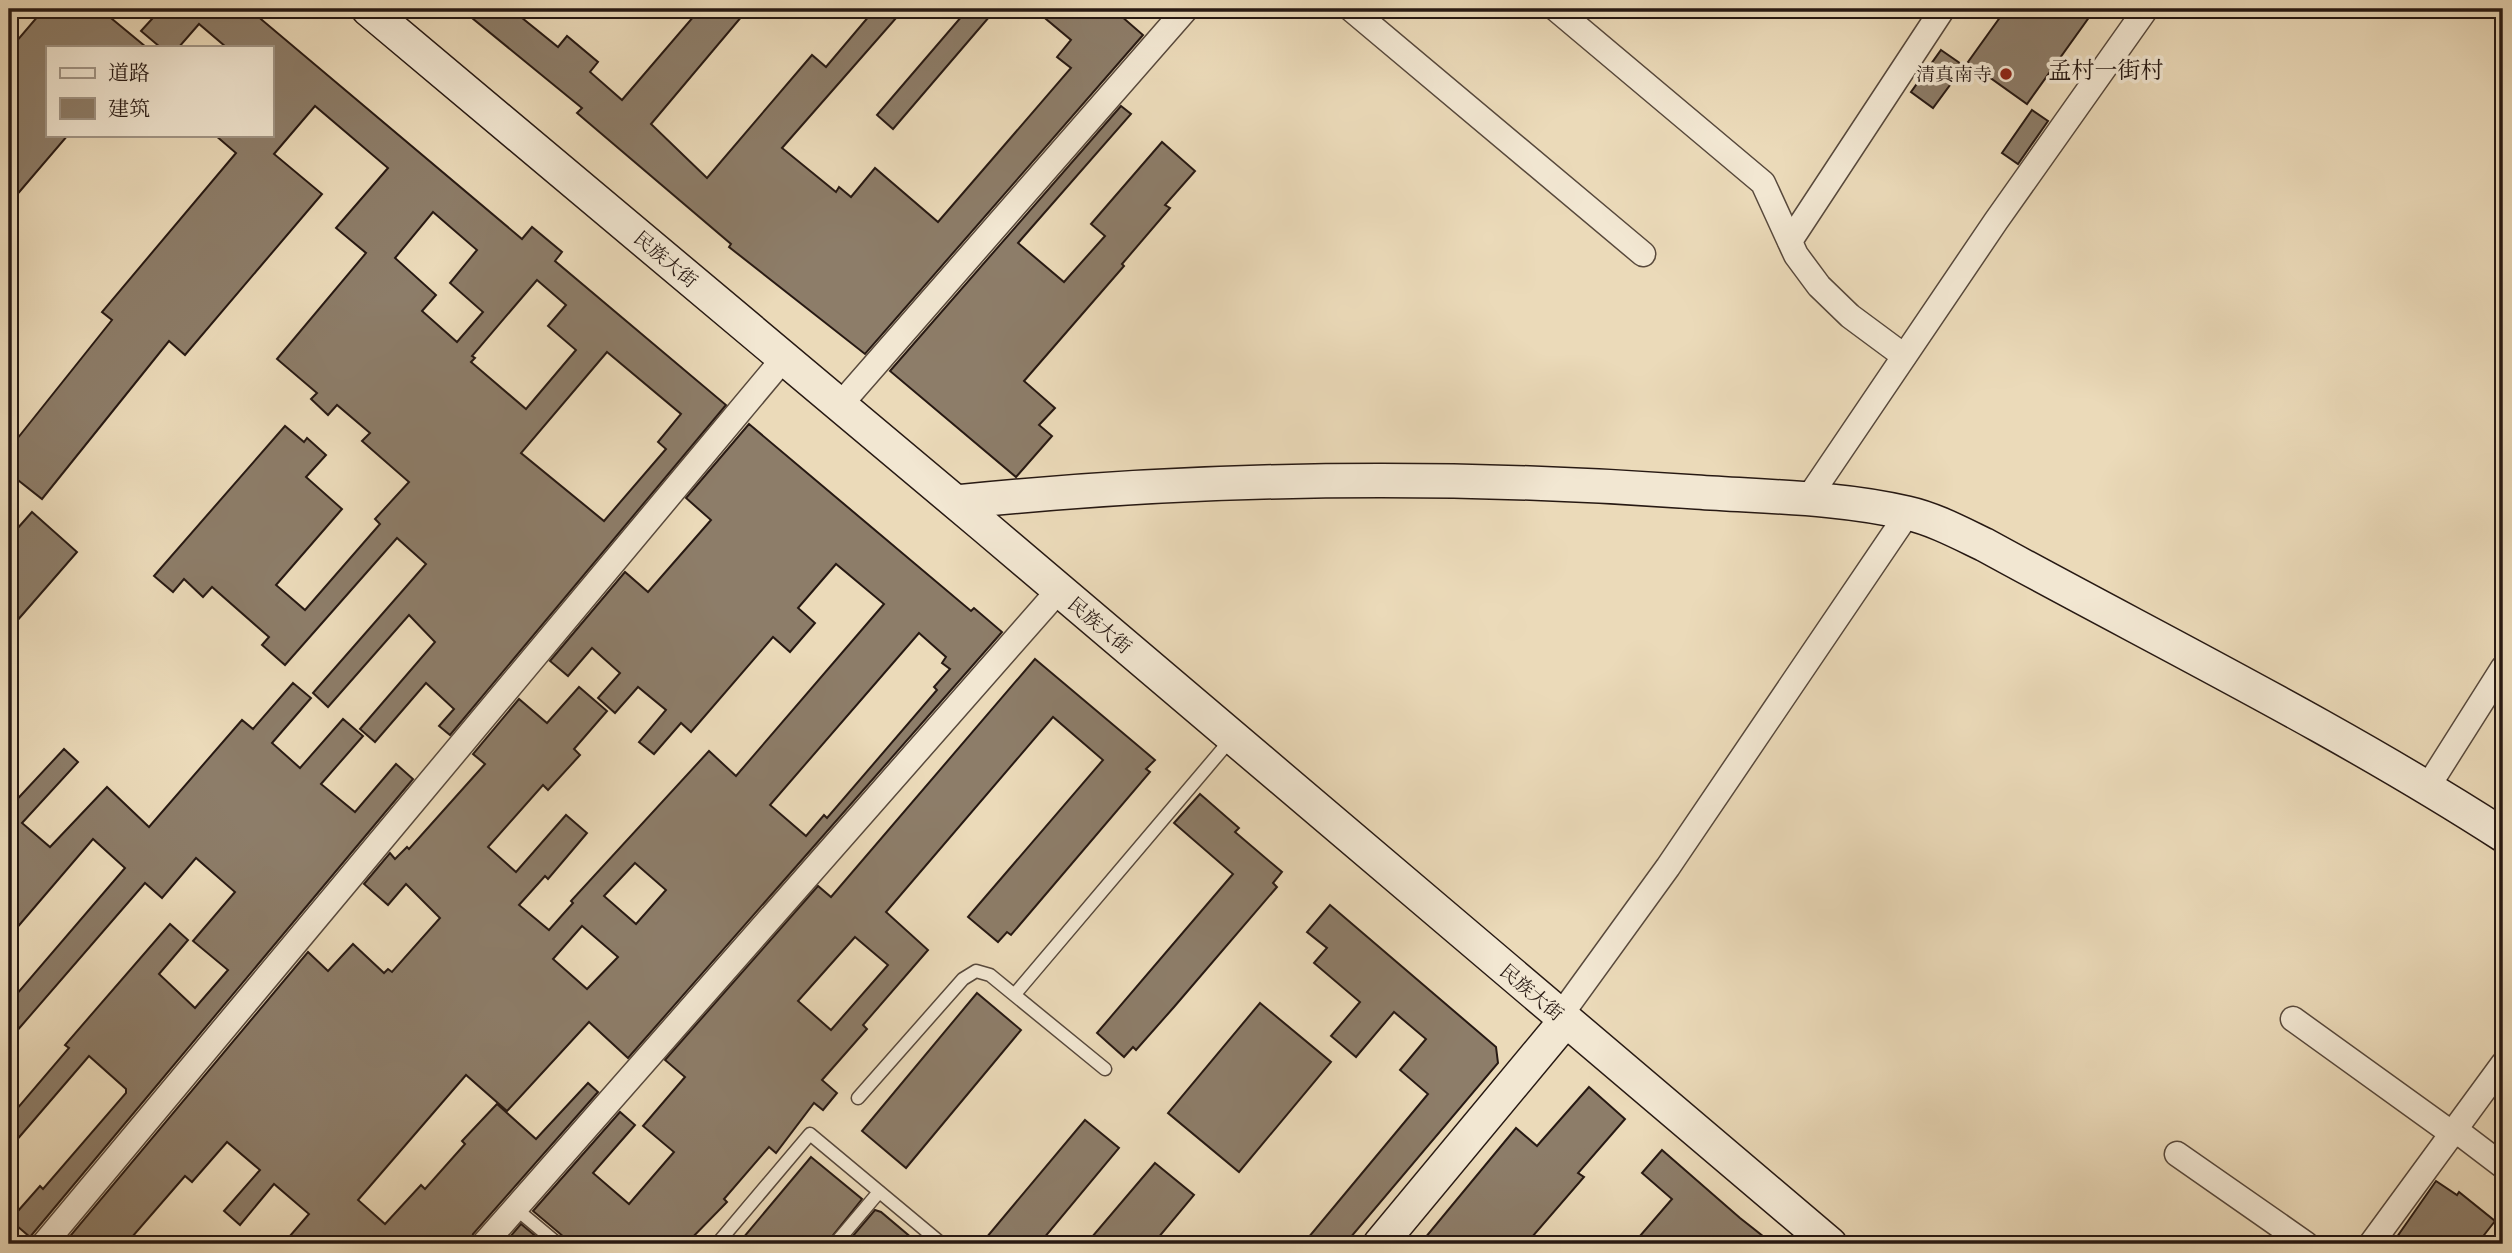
<svg xmlns="http://www.w3.org/2000/svg" width="2512" height="1253" viewBox="0 0 2512 1253" font-family="'IM FELL English','Noto Serif SC',serif">
  <style>
    .building { fill: #8d7d69; stroke: #271913; stroke-width: 2; fill-rule: evenodd }
    .lines { fill: none; stroke-linecap: round; stroke-linejoin: round }
    .lane-casing { stroke: #58493c; stroke-width: 15 }
    .street-casing { stroke: #58493c; stroke-width: 27 }
    .secondary-casing { stroke: #271913; stroke-width: 36 }
    .lane { stroke: #f2e7d2; stroke-width: 12 }
    .street { stroke: #f2e7d2; stroke-width: 24 }
    .secondary { stroke: #f2e7d2; stroke-width: 33 }
    .poi-dot { fill: #8f2418; stroke: #f2e7d2; stroke-width: 2.5 }
    .labels { text-anchor: middle; stroke-width: 7; stroke-linejoin: round; paint-order: stroke }
    .poi-label { font-size: 19px; fill: #271913; stroke: #f2e7d2; text-anchor: end }
    .street-label { font-size: 19px; fill: #271913; stroke: #f2e7d2 }
    .quarter-label { font-size: 23px; fill: #271913; stroke: #f2e7d2 }
  </style>
  <rect width="100%" height="100%" fill="#ebdab9"/>
  <filter id="stains"><feTurbulence type="fractalNoise" baseFrequency=".00286" numOctaves="4"/><feColorMatrix values="0 0 0 0 .2 0 0 0 0 .09 0 0 0 0 .02 0 0 0 .5 -.17"/></filter>
  <radialGradient id="worn" r=".72"><stop offset=".6" stop-color="#630" stop-opacity="0"/><stop offset="1" stop-color="#630" stop-opacity=".3"/></radialGradient>
  <g class="building">
    <path d="M 44,9 L 100,9 L 146,47 L 47,47 L 47,135 L 68,135 L 9,204 L 9,50 Z"/>
    <path d="M 161,9 L 249,9 L 522,239 L 532,227 L 562,252 L 555,261 L 726,405 L 450,735 L 439,726 L 454,709 L 426,683 L 375,742 L 360,729 L 435,642 L 409,615 L 328,707 L 313,693 L 426,564 L 397,538 L 285,665 L 262,645 L 269,637 L 212,587 L 203,597 L 184,579 L 173,592 L 154,576 L 285,426 L 304,442 L 307,438 L 326,455 L 306,477 L 342,509 L 276,585 L 305,610 L 380,524 L 375,519 L 409,482 L 362,441 L 370,433 L 337,405 L 328,415 L 311,399 L 317,393 L 277,359 L 366,253 L 336,228 L 388,168 L 315,106 L 274,154 L 322,194 L 185,355 L 169,341 L 42,499 L 9,473 L 9,449 L 112,320 L 102,312 L 236,153 L 215,135 L 271,135 L 271,47 L 226,47 L 199,24 L 179,47 L 160,47 L 141,31 ZM 433,212 L 477,250 L 450,283 L 483,312 L 457,342 L 422,311 L 436,295 L 395,258 ZM 537,280 L 566,305 L 548,326 L 576,350 L 526,409 L 471,362 L 475,358 L 472,356 ZM 607,352 L 681,414 L 658,442 L 666,449 L 604,521 L 521,453 Z"/>
    <path d="M 461,9 L 511,9 L 558,47 L 567,36 L 598,62 L 590,72 L 622,100 L 700,9 L 748,9 L 651,124 L 707,178 L 812,55 L 826,67 L 875,9 L 904,9 L 782,148 L 836,192 L 839,187 L 851,197 L 875,168 L 938,222 L 1071,68 L 1057,57 L 1071,40 L 1034,9 L 1113,9 L 1143,35 L 865,354 L 729,247 L 731,244 L 577,113 L 582,108 Z"/>
    <path d="M 968,9 L 996,9 L 893,129 L 877,115 Z"/>
    <path d="M 2006,9 L 2095,9 L 2027,104 L 1968,62 Z"/>
    <path d="M 1941,50 L 1964,66 L 1933,108 L 1911,92 Z"/>
    <path d="M 1121,106 L 1131,114 L 1018,243 L 1064,282 L 1105,236 L 1091,224 L 1162,142 L 1195,171 L 1165,205 L 1170,208 L 1122,264 L 1124,266 L 1024,381 L 1055,408 L 1039,425 L 1052,436 L 1016,477 L 890,371 Z"/>
    <path d="M 2032,110 L 2048,121 L 2018,164 L 2002,153 Z"/>
    <path d="M 749,424 L 971,611 L 974,608 L 1002,632 L 628,1058 L 589,1022 L 507,1111 L 466,1075 L 358,1200 L 385,1224 L 421,1185 L 425,1189 L 465,1144 L 462,1141 L 497,1104 L 536,1139 L 588,1083 L 598,1092 L 473,1234 L 470,1244 L 283,1244 L 309,1214 L 274,1184 L 240,1225 L 224,1211 L 260,1170 L 227,1142 L 192,1182 L 185,1176 L 126,1244 L 82,1244 L 71,1235 L 308,952 L 328,971 L 353,944 L 384,973 L 388,969 L 392,972 L 440,918 L 406,884 L 388,905 L 364,884 L 390,853 L 395,859 L 407,847 L 409,849 L 485,764 L 473,754 L 519,699 L 547,723 L 579,687 L 607,711 L 574,749 L 580,755 L 548,790 L 543,785 L 488,847 L 516,872 L 566,815 L 587,833 L 548,879 L 545,876 L 519,905 L 549,930 L 573,903 L 571,901 L 709,751 L 736,776 L 884,604 L 836,564 L 798,608 L 815,623 L 790,652 L 773,637 L 691,732 L 681,723 L 654,754 L 639,742 L 666,710 L 638,687 L 615,713 L 598,698 L 620,673 L 592,648 L 568,676 L 550,661 L 625,572 L 648,592 L 711,520 L 686,498 ZM 919,633 L 946,657 L 942,663 L 950,669 L 934,687 L 937,690 L 827,818 L 824,815 L 806,836 L 770,805 ZM 635,863 L 666,890 L 636,924 L 604,896 ZM 582,926 L 618,957 L 587,989 L 553,959 Z"/>
    <path d="M 32,512 L 77,552 L 9,630 L 9,538 Z"/>
    <path d="M 1035,659 L 1155,760 L 1146,769 L 1150,772 L 1011,935 L 1007,932 L 998,942 L 968,917 L 1103,760 L 1053,717 L 886,912 L 928,950 L 863,1025 L 867,1029 L 822,1080 L 837,1093 L 823,1110 L 814,1103 L 776,1153 L 769,1147 L 724,1199 L 727,1202 L 686,1244 L 567,1244 L 564,1237 L 533,1211 L 620,1112 L 635,1125 L 593,1173 L 629,1204 L 674,1152 L 643,1126 L 685,1077 L 665,1060 L 818,886 L 831,897 ZM 855,937 L 888,965 L 831,1030 L 798,1001 Z"/>
    <path d="M 293,683 L 311,698 L 272,743 L 300,768 L 343,719 L 363,736 L 321,784 L 355,812 L 396,764 L 413,779 L 30,1237 L 10,1220 L 40,1186 L 43,1189 L 126,1093 L 126,1089 L 89,1056 L 9,1149 L 9,1118 L 69,1048 L 65,1045 L 170,924 L 188,940 L 159,974 L 195,1008 L 228,970 L 193,941 L 235,892 L 196,858 L 162,898 L 145,883 L 9,1040 L 9,1003 L 125,868 L 93,839 L 9,937 L 9,808 L 64,749 L 78,762 L 22,823 L 50,847 L 107,787 L 149,827 L 242,720 L 253,729 Z"/>
    <path d="M 1200,794 L 1239,828 L 1235,832 L 1282,872 L 1273,883 L 1277,887 L 1174,1007 L 1136,1050 L 1133,1047 L 1124,1057 L 1097,1033 L 1233,874 L 1174,823 Z"/>
    <path d="M 1330,905 L 1496,1047 L 1498,1063 L 1345,1244 L 1303,1244 L 1428,1094 L 1400,1070 L 1426,1039 L 1394,1012 L 1356,1057 L 1331,1036 L 1360,1002 L 1314,963 L 1327,948 L 1307,932 Z"/>
    <path d="M 977,993 L 1021,1030 L 906,1168 L 862,1131 Z"/>
    <path d="M 1260,1003 L 1331,1062 L 1239,1172 L 1168,1113 Z"/>
    <path d="M 1589,1087 L 1625,1119 L 1578,1173 L 1584,1177 L 1526,1244 L 1420,1244 L 1516,1128 L 1537,1146 Z"/>
    <path d="M 1085,1120 L 1119,1148 L 1039,1244 L 981,1244 Z"/>
    <path d="M 1662,1150 L 1740,1218 L 1773,1244 L 1633,1244 L 1672,1199 L 1642,1173 Z"/>
    <path d="M 811,1157 L 862,1199 L 826,1244 L 738,1244 Z"/>
    <path d="M 1155,1163 L 1194,1195 L 1153,1244 L 1086,1244 Z"/>
    <path d="M 2436,1181 L 2457,1195 L 2459,1192 L 2495,1221 L 2477,1244 L 2392,1244 Z"/>
    <path d="M 875,1210 L 881,1212 L 919,1244 L 846,1244 Z"/>
    <path d="M 521,1224 L 545,1244 L 504,1244 Z"/>
  </g>
  <g class="lines">
    <defs>
      <g id="lane">
        <path d="M 1015,994 L 1232,738"/>
        <path d="M 858,1098 L 963,979 L 976,971 L 990,975 L 1105,1069"/>
        <path d="M 515,1208 L 558,1244"/>
        <path d="M 717,1244 L 810,1134 L 942,1244"/>
        <path d="M 835,1244 L 879,1192"/>
      </g>
      <g id="street">
        <path d="M 1351,9 L 1643,254"/>
        <path d="M 1556,9 L 1763,183 L 1796,255 L 1819,286 L 1850,316 L 1904,356"/>
        <path d="M 1790,241 L 1942,10"/>
        <path d="M 840,405 L 1186,9"/>
        <path d="M 1807,500 L 1996,221 L 2146,9"/>
        <path d="M 2427,788 L 2503,668"/>
        <path d="M 1560,1016 L 1668,867 L 1908,513"/>
        <path d="M 2293,1019 L 2454,1135"/>
        <path d="M 2457,1131 L 2503,1166"/>
        <path d="M 2177,1154 L 2306,1244"/>
        <path d="M 44,1244 L 784,358"/>
        <path d="M 484,1244 L 1059,590"/>
        <path d="M 2371,1244 L 2503,1064"/>
      </g>
      <g id="secondary">
        <path d="M 368,9 L 984,526 L 1830,1244"/>
        <path d="M 956,502 C 1201,477 1450,474 1696,492 C 1766,497 1839,497 1907,513 C 1934,519 1960,533 1985,545 C 2158,640 2337,728 2503,835"/>
        <path d="M 1380,1244 L 1566,1020"/>
      </g>
    </defs>
    <use href="#lane" class="lane-casing"/>
    <use href="#street" class="street-casing"/>
    <use href="#secondary" class="secondary-casing"/>
    <use href="#lane" class="lane"/>
    <use href="#street" class="street"/>
    <use href="#secondary" class="secondary"/>
  </g>
  <circle class="poi-dot" cx="2006" cy="74" r="7"/>
  <g class="labels">
    <g class="poi-label">
      <text x="1992" y="81">清真南寺</text>
    </g>
    <g class="street-label">
      <text transform="translate(666 259) rotate(40)" y="7">民族大街</text>
      <text transform="translate(1100 625) rotate(40)" y="7">民族大街</text>
      <text transform="translate(1532 992) rotate(40)" y="7">民族大街</text>
    </g>
    <g class="quarter-label">
      <text x="2106" y="78">孟村一街村</text>
    </g>
  </g>
  <rect width="2512" height="1253" fill="none" stroke="#ebdab9" stroke-width="35"/>
  <rect x="10" y="10" width="2491" height="1232" fill="none" stroke="#271913" stroke-width="3.5"/>
  <rect x="18" y="18" width="2477" height="1218" fill="none" stroke="#271913" stroke-width="2"/>
  <rect x="46" y="46" width="228" height="91" fill="#f2e7d2" stroke="#a19586" stroke-width="2"/>
  <rect x="60" y="68" width="35" height="10" fill="#f2e7d2" stroke="#a19586" stroke-width="2"/>
  <text x="108" y="80" font-size="21" fill="#271913">道路</text>
  <rect x="60" y="98" width="35" height="21" fill="#8d7d69" stroke="#a19586" stroke-width="2"/>
  <text x="108" y="116" font-size="21" fill="#271913">建筑</text>
  <rect width="100%" height="100%" filter="url(#stains)"/>
  <rect width="100%" height="100%" fill="url(#worn)"/>
</svg>
